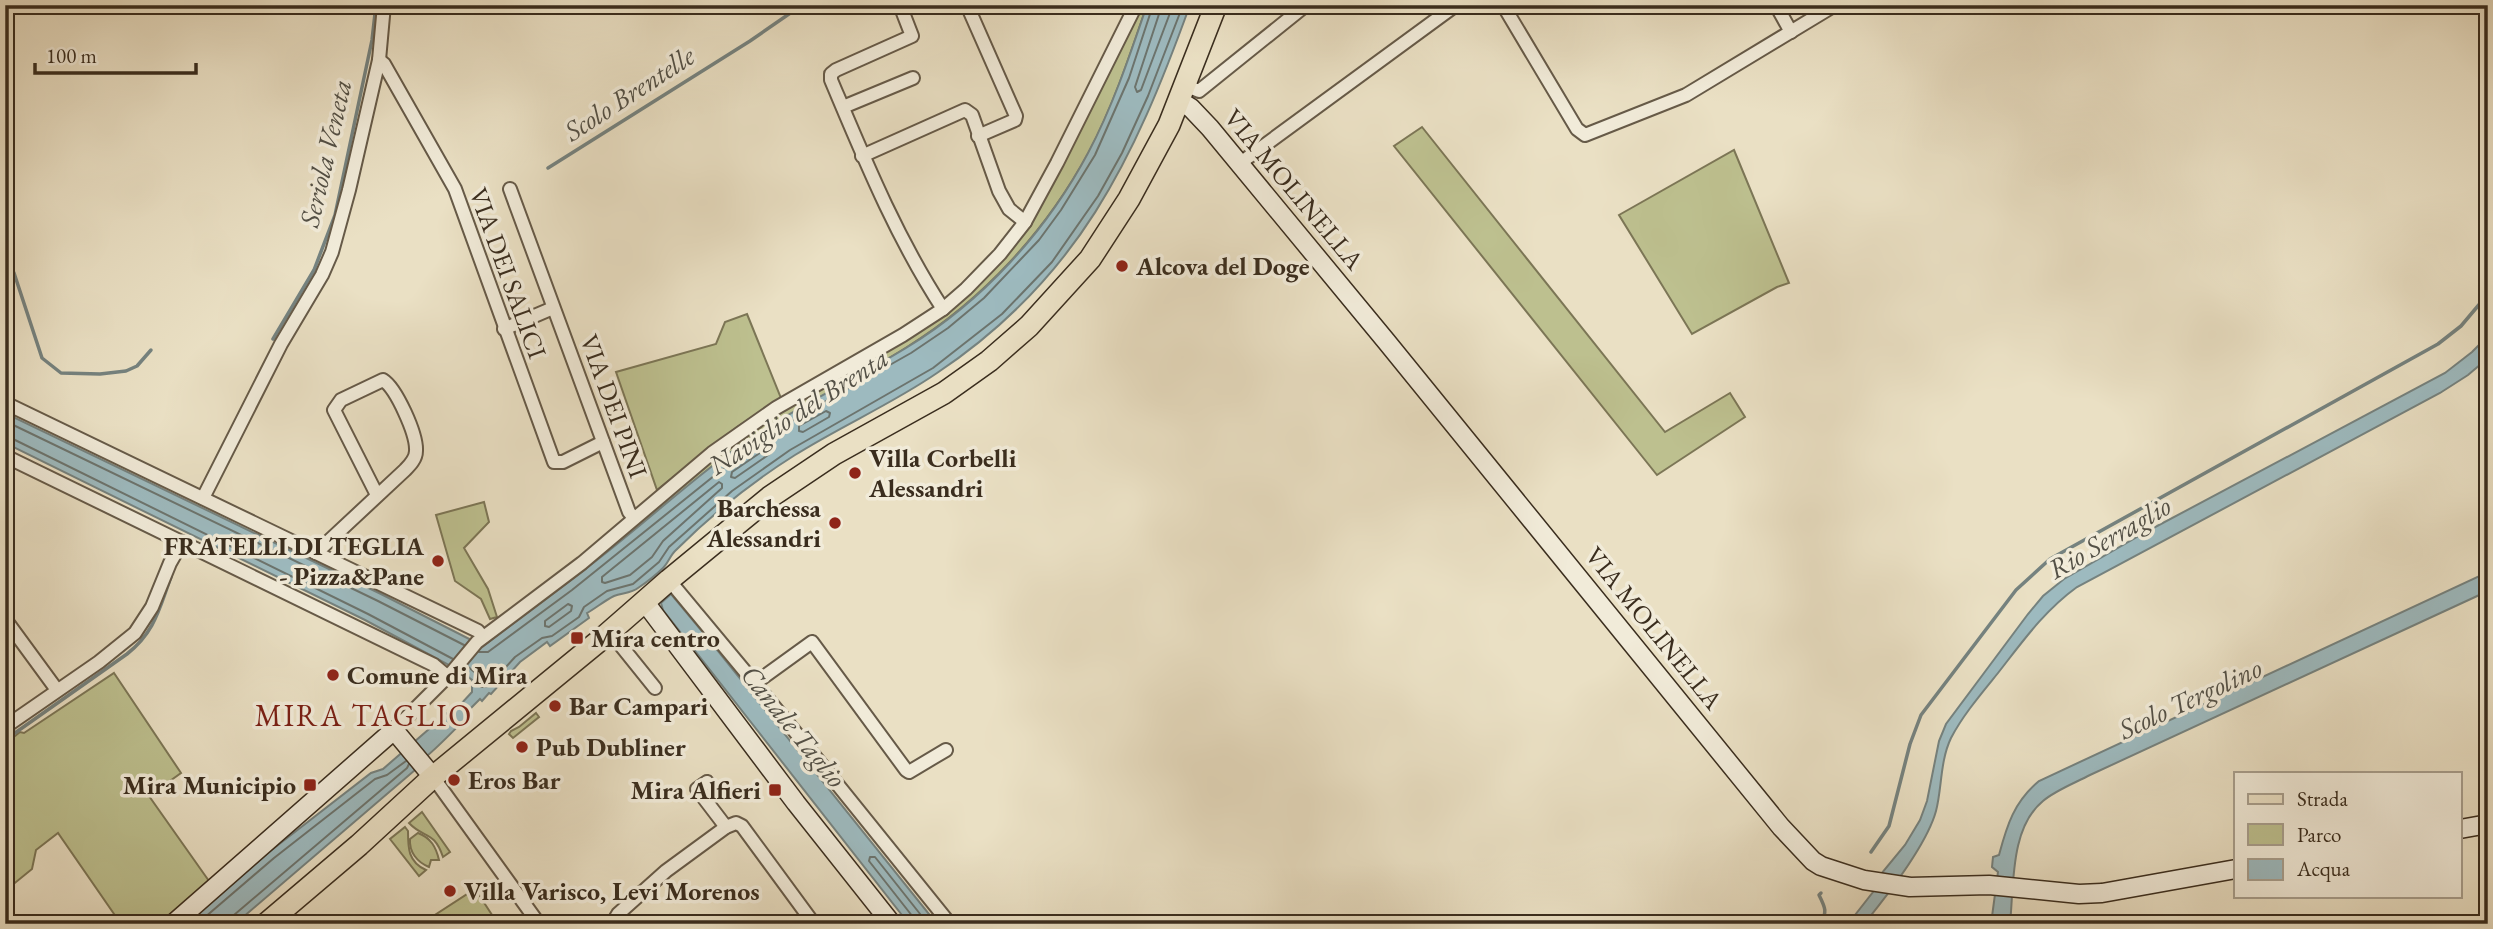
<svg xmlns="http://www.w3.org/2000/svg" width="2493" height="929" viewBox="0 0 2493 929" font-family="'EB Garamond',serif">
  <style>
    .green { fill: #bdc08f; stroke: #7c7656; stroke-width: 2 }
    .water { fill: #9dbabf; stroke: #75827f; stroke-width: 2 }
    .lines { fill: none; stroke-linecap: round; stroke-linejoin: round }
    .shore { stroke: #6c746e; stroke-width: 2 }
    .stream { stroke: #75827f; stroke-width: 3.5 }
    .street-casing { stroke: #665a48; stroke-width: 16 }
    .secondary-casing { stroke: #3a2d1e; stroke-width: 21 }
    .primary-casing { stroke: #3a2d1e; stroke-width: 24 }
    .street { stroke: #f1ebd9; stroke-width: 12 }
    .secondary { stroke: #f1ebd9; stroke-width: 18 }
    .primary { stroke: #eae0c4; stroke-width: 21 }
    .poi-dot { fill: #8f2418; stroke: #f1ebd9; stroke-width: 2.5 }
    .labels { text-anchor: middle; stroke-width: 7; stroke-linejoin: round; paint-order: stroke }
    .street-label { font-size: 26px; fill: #3a2d1e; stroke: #f1ebd9 }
    .poi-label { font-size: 26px; font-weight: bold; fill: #3a2d1e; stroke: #f1ebd9; text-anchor: start }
    .water-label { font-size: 28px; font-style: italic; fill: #535046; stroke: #f1ebd9 }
    .quarter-label { font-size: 30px; letter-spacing: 2px; fill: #7a1f14; stroke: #f1ebd9 }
  </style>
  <rect width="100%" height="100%" fill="#eae0c4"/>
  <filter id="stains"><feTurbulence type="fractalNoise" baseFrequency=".00286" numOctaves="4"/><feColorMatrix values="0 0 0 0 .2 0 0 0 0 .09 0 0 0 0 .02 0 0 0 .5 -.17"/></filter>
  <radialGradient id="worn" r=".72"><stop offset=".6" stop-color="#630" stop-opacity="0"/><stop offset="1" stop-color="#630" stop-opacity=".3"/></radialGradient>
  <g class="green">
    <path d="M 1142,5 L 1147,5 C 1130,55 1113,106 1089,152 C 1046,231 983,300 907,347 C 853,381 796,408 743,444 C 715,462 690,485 664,506 C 610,551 555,595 497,636 L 749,430 L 973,290 L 1083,122 Z"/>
    <path d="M 1422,127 L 1665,432 L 1730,393 L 1745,417 L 1657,475 L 1394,146 Z"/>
    <path d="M 1734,150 L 1789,283 L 1777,287 L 1692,334 L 1619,215 Z"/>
    <path d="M 747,314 L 781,398 L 737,427 L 657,490 L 616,372 L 716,344 L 725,322 Z"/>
    <path d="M 484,502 L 489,522 L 464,548 L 488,589 L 497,617 L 490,619 L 481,599 L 455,581 L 436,515 Z"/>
    <path d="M 114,673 L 181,773 L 149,796 L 209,881 L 161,924 L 121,924 L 58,833 L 36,850 L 32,869 L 5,891 L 5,751 L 10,748 L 10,740 L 20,732 L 24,733 Z"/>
    <path d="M 536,713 L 539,717 L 513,738 L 509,734 L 511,731 L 519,727 Z"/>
    <path d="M 422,812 L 450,852 L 443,857 C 434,830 424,839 409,823 Z"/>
    <path d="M 405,827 L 408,831 C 408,848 408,862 426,870 L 419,876 L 390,839 Z"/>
    <path d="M 418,833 C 431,838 436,847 439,860 L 431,860 L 429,867 C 417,862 409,852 410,839 Z"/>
    <path d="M 475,889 L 498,924 L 421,924 Z"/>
  </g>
  <g class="water">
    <path d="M 1147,5 L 1190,5 C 1134,160 1078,279 937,373 C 892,404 841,426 795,455 C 752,482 711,515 675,551 C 670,556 668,563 663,568 C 656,575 647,582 638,588 C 632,593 622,593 614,596 C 604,601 596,608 587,613 L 589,618 L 550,646 L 547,642 L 520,662 L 491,694 L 489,693 L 482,701 L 480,699 L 468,711 L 470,714 C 451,733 437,749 416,765 L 415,770 L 235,924 L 186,924 L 269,852 L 371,773 L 383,769 L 459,703 L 461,704 L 472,692 L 472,680 L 462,672 L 365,620 L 5,443 L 5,413 L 381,594 L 483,646 C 530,611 577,577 622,540 C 662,508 700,473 742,444 C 794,408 852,381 906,348 C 983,301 1046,232 1088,153 C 1113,106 1130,55 1147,5 Z"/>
    <path d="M 2488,336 L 2488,358 L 2468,375 L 2440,393 L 2077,587 C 2044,611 2023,641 1998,673 C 1981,694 1963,715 1951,738 C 1940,761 1942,788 1936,811 C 1927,844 1886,897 1864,924 L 1848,924 L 1873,892 L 1881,874 L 1905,845 L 1920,820 L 1927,801 L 1939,741 L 1946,724 L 2028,614 L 2043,596 L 2064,579 L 2144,533 L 2445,373 L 2472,352 Z"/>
    <path d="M 2488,572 L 2488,591 L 2090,775 C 2075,783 2056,790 2043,801 C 2010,828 2014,885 2010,924 L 1991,924 L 1998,872 L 1992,867 L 1993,857 L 1999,855 C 2007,825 2014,802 2039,781 Z"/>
    <path d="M 671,594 L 706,636 L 937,924 L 909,924 L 663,610 L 661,603 Z"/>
  </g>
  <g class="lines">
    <g class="shore">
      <path d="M 1162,5 L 1135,87 L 1137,92 L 1141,90 L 1173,5"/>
      <path d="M 826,411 L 830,413 L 829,417 L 803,432 L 799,431 L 799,426 Z"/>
      <path d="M 5,421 L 378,601 L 464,645"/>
      <path d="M 5,437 L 11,438 L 368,614 L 453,659"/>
      <path d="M 770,446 L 772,449 L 771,453 L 735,478 L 731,477 L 732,472 Z"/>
      <path d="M 719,482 L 722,484 L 722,488 L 663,541 L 652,557 L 630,575 L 605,583 L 602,582 L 602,577 Z"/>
      <path d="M 568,604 L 572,606 L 571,611 L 549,627 L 545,626 L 545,621 Z"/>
      <path d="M 479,652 L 488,652 L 572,590 L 745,451 L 803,414 L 911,353 L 948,328 L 984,298 L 1039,240 L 1061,210 L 1095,155 L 1129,78 L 1153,5"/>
      <path d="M 467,666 L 478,675 L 481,687 L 489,686 L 515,657 L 542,638 L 552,636 L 579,617 L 584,607 L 607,591 L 633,584 L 659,562 L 669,547 L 732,491 L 790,450 L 933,368 L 1002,314 L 1052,262 L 1098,196 L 1122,153 L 1148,96 L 1183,5"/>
      <path d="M 197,924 L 274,858 L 375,779 L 387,775 L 406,761"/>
      <path d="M 231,924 L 234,915 L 407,768 L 409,764"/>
      <path d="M 914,924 L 913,917 L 869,861 L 870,857 L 875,857 L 928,924"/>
    </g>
    <g class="stream">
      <path d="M 548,168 L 750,41 L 802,5"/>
      <path d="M 5,266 L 11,268 L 14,273 L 42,358 L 61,373 L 100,374 L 126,371 L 137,366 L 151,350"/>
      <path d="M 273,339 L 314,270 L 335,215 L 372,40 L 376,5"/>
      <path d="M 5,740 L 127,654 C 155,632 159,609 171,577"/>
      <path d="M 1871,852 L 1889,826 L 1910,744 L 1921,715 L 2016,590 L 2050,559 L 2438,344 L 2461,326 L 2488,294"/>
      <path d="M 1820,924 C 1828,912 1825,907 1819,895 L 1821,893"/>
    </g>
    <defs>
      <g id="street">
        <path d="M 900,5 L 912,36 L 836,70 L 831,74 L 831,80 C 864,158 896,237 943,309"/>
        <path d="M 967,5 L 1016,116 L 1015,120 L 978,136"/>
        <path d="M 1503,5 L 1577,129 L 1585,135 L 1686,95 L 1830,8"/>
        <path d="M 1776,5 L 1791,32"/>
        <path d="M 379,60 L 384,64 L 455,189 L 554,462 L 563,462 L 603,442"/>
        <path d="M 1184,85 L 1199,91 L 1306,5"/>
        <path d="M 843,107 L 913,78"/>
        <path d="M 862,156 L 965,110 L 972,115 L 999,191 L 1009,209 L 1025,222"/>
        <path d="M 1239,164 L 1456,5"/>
        <path d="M 510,189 L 629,512 L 634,518"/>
        <path d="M 504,329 L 553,308"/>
        <path d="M 5,403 L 478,631 L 483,637"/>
        <path d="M 5,456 L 434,665 L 447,676"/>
        <path d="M 203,498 L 281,344 L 322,275 L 332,252 L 349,190 L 379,60 L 384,5"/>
        <path d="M 316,553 L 405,470 C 410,465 416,459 416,451 C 417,434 396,388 383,380 L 341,400 L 334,410 L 377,495"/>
        <path d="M 669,580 L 792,728 L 950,924"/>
        <path d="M 5,619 L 57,690"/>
        <path d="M 610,632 L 655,688"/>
        <path d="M 754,684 L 812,642 L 906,770 L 909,772 L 946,750"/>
        <path d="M 5,727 L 99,662 L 135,633 L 152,607 L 170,563 L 182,542"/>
        <path d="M 394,730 L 452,672 L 477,642 L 582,563 L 712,453 L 776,408 L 903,335 L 943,309 L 966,289 L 1000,254 L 1025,222 L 1057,163 L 1136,5"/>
        <path d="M 433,777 L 539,924"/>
        <path d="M 707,782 L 697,789 L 726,827"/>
        <path d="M 612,924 L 618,914 L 666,871 L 726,827 L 736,823 L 742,826 L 814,924"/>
      </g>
      <g id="secondary">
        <path d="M 1178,100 L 1191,108 L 1210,128 L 1386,341 L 1781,827 L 1813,861 L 1821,866 L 1864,880 L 1910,887 L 1989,885 L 2079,894 L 2102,893 L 2236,869"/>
        <path d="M 644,601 L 796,803 L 892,924"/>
        <path d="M 2460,829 L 2488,824"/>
        <path d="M 173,924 L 394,730 L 433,777"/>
      </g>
      <path id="primary" d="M 266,924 L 359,845 L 433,777 L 605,636 L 669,580 L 770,497 L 834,454 L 944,393 L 989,361 L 1029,326 L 1090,259 L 1129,199 L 1169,125 L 1216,5"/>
    </defs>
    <use href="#street" class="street-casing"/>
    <use href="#secondary" class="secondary-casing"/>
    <use href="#primary" class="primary-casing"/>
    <use href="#street" class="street"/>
    <use href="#secondary" class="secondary"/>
    <use href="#primary" class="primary"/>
  </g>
  <g class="poi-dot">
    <circle cx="1122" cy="266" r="7"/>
    <circle cx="855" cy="473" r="7"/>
    <circle cx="835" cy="523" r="7"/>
    <circle cx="438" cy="561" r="7"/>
    <rect x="570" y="631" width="14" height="14" rx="3.5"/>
    <circle cx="333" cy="675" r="7"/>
    <circle cx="555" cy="706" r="7"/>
    <circle cx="522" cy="747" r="7"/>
    <circle cx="454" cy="780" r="7"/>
    <rect x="303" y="778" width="14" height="14" rx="3.5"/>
    <rect x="768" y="783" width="14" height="14" rx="3.5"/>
    <circle cx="450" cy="891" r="7"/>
  </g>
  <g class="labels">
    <g class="street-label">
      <text transform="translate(1294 189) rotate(50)" y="9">VIA MOLINELLA</text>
      <text transform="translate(508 273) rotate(70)" y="9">VIA DEI SALICI</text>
      <text transform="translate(614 406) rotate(70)" y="9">VIA DEI PINI</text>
      <text transform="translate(1654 628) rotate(51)" y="9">VIA MOLINELLA</text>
    </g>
    <g class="poi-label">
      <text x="1136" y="275">Alcova del Doge</text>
      <text x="869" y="467">Villa Corbelli<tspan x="869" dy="30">Alessandri</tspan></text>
      <text x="821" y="517" text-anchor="end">Barchessa<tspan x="821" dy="30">Alessandri</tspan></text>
      <text x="424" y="555" text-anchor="end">FRATELLI DI TEGLIA<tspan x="424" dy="30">- Pizza&amp;Pane</tspan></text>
      <text x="591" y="647">Mira centro</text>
      <text x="347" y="684">Comune di Mira</text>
      <text x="569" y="715">Bar Campari</text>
      <text x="536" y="756">Pub Dubliner</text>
      <text x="468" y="789">Eros Bar</text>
      <text x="296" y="794" text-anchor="end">Mira Municipio</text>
      <text x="761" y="799" text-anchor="end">Mira Alfieri</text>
      <text x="464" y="900">Villa Varisco, Levi Morenos</text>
    </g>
    <g class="water-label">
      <text transform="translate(629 93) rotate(-33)" y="10">Scolo Brentelle</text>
      <text transform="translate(325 153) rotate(-77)" y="10">Seriola Veneta</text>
      <text transform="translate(798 411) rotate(-33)" y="10">Naviglio del Brenta</text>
      <text transform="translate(2109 537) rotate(-30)" y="10">Rio Serraglio</text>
      <text transform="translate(2190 698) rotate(-25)" y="10">Scolo Tergolino</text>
      <text transform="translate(794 726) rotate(51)" y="10">Canale Taglio</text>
    </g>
    <g class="quarter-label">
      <text x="364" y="726">MIRA TAGLIO</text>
    </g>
  </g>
  <rect width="2493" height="929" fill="none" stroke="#eae0c4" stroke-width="28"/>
  <rect x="7" y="7" width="2479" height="915" fill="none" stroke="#3a2d1e" stroke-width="3.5"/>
  <rect x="14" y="14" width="2465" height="901" fill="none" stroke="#3a2d1e" stroke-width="2"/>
  <rect x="2234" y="772" width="228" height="126" fill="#f1ebd9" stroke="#a89f8e" stroke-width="2"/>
  <rect x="2248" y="794" width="35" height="10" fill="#eae0c4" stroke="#a89f8e" stroke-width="2"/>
  <text x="2297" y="806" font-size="21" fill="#3a2d1e">Strada</text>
  <rect x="2248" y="824" width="35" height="21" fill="#bdc08f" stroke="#a89f8e" stroke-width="2"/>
  <text x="2297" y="842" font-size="21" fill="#3a2d1e">Parco</text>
  <rect x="2248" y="859" width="35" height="21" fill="#9dbabf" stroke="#a89f8e" stroke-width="2"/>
  <text x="2297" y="876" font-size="21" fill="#3a2d1e">Acqua</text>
  <path d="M35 63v10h161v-10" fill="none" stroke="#3a2d1e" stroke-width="3.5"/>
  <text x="46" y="63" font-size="21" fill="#3a2d1e" stroke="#f1ebd9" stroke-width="5" paint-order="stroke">100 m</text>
  <rect width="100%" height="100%" filter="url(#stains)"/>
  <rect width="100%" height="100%" fill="url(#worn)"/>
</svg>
